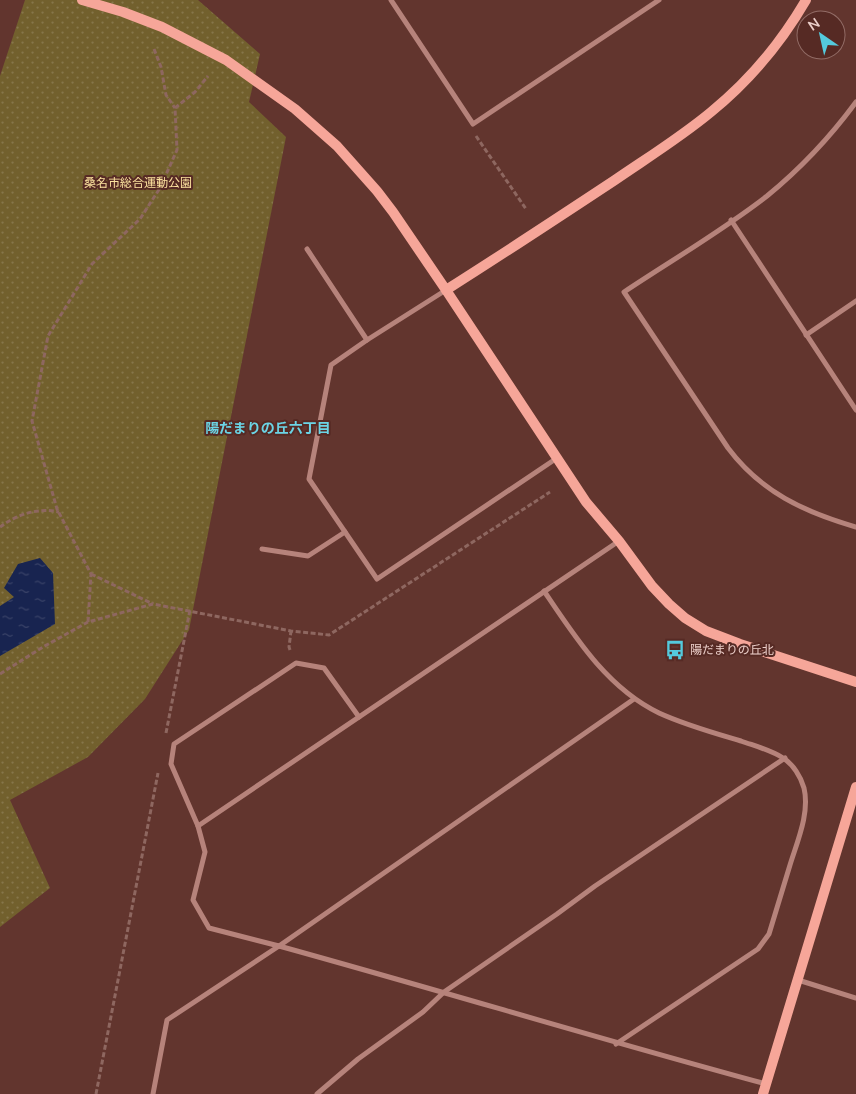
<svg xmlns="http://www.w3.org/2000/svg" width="856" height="1094" viewBox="0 0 856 1094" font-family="'Nunito Sans','Noto Sans JP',sans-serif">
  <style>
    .park { fill: url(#park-dots) }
    .water { fill: url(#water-ripples) }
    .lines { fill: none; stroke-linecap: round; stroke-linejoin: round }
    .path { stroke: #8e6760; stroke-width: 3; stroke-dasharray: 5 2.5; stroke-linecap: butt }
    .street { stroke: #b6837b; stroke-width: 5 }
    .secondary { stroke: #f6a699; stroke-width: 10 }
    .labels { text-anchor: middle; stroke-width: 4; stroke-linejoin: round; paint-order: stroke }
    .park-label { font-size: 12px; fill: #fce29f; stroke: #562a24 }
    .poi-label { font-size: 12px; fill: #eccfca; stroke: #562a24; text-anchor: start }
    .neighbourhood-label { font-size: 14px; font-weight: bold; fill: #6bd4e5; stroke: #562a24 }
  </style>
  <defs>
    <pattern id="park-dots" width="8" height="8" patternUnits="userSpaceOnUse" patternTransform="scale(1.25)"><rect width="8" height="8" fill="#72602d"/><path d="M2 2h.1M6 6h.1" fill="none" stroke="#86764a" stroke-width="1.8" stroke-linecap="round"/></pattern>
    <pattern id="water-ripples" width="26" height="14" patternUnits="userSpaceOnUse" patternTransform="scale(1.25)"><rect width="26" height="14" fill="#182450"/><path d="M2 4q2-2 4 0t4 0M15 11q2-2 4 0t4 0" fill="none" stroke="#3a4368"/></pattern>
  </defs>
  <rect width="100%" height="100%" fill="#62352e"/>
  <path class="park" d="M 25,0 L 198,0 L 260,54 L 249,102 L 286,137 L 189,630 L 145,699 L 88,757 L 10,800 L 50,888 L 0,927 L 0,76 Z"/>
  <path class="water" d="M 40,558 L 53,573 L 55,624 L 0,656 L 0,606 L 14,597 L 4,588 L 18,564 Z"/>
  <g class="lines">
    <g class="path">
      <path d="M 154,49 L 161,67 L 166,95 L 175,108"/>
      <path d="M 476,136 L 526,209"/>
      <path d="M 0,527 C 16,515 38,507 59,512"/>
      <path d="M 91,574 L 153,604"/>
      <path d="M 88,622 L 91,574 L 57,509 L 32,421 L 48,336 L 92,264 L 140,219 L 160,188 L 177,150 L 175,108 L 195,92 L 208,76"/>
      <path d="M 290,650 L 289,647 L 291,631"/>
      <path d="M 0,674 L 43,647 L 88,622 L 153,604 L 291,631 L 329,635 L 550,492"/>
      <path d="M 166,733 L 190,610"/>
      <path d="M 96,1094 L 158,773"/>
    </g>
    <g class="street">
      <path d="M 391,0 L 473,124 L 659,0"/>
      <path d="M 856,102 C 831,136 800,169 767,196 C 722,231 672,260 624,292 L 728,448 C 761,492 804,512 856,527"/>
      <path d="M 731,220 L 856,410"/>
      <path d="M 307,249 L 367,340"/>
      <path d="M 446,290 L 367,340 L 331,365 L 309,479 L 377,579 L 557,458"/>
      <path d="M 806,335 L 856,301"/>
      <path d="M 262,549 L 308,556 L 345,532"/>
      <path d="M 544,591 C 575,637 607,688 659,713 C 685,725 714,733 741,741 C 755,746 771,750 783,758 C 793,764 801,777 804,788 C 810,813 797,842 790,865 C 783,888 776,911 769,934 L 758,949 L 616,1044"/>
      <path d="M 198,826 L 171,764 L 174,744 L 296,663 L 324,668 L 359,717"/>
      <path d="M 279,946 C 442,991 603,1040 766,1084"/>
      <path d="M 279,946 L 634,699"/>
      <path d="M 798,980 L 856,998"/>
      <path d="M 153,1094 L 167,1020 L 279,946 L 209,928 L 193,900 L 205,852 L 198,826 L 619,541"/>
      <path d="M 317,1094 L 358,1059 L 423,1012 L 444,992 L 557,914 L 595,886 L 785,758"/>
    </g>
    <g class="secondary">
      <path d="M 82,0 L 123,12 L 162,27 L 226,60 L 295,109 L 337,146 L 377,191 L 393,212 L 446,290 L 586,502 L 619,541 L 652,586 L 669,604 L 685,618 L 706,631 L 740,644 L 856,682"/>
      <path d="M 446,290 C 503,254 559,217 615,180 C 647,158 681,137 711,112 C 749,81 781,43 806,0"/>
      <path d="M 763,1094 L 856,787"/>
    </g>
  </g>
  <defs>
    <symbol id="bus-bare" viewBox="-9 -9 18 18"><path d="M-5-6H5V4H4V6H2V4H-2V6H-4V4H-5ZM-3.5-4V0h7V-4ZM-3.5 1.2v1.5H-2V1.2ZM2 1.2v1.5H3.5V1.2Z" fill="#54cadd" stroke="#562a24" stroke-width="2.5" paint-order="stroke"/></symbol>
  </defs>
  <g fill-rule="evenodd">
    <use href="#bus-bare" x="661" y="636" width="28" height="28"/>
  </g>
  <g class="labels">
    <g class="park-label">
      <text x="138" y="187">桑名市総合運動公園</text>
    </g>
    <g class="poi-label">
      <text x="690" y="654">陽だまりの丘北</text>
    </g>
    <g class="neighbourhood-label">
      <text x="268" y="433">陽だまりの丘六丁目</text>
    </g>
  </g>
  <g transform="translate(821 35) rotate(326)"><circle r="24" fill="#562a24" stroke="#926c66"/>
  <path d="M0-4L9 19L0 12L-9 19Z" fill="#54cadd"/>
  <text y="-8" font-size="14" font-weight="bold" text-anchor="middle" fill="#eccfca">N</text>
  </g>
</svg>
